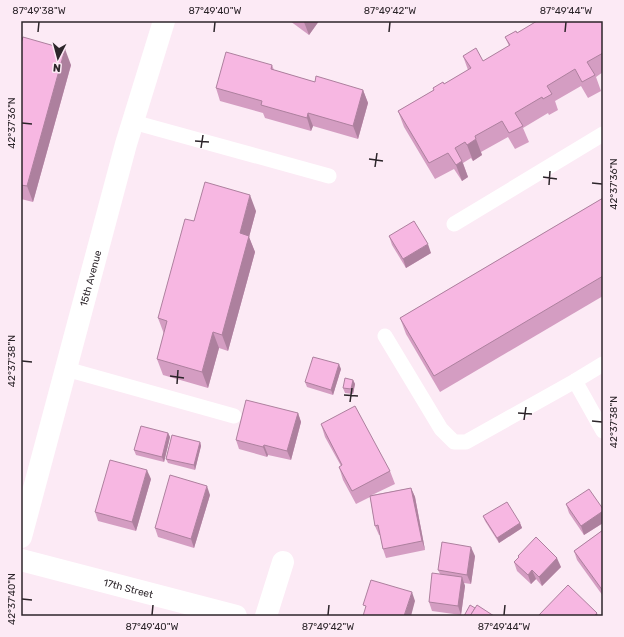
<svg xmlns="http://www.w3.org/2000/svg" width="624" height="637" viewBox="0 0 624 637" font-family="Rubik,sans-serif">
  <style>
    .lines { fill: none; stroke-linecap: round; stroke-linejoin: round }
    .service { stroke: #fff; stroke-width: 15 }
    .minor { stroke: #fff; stroke-width: 22 }
    .wall { fill: #d49dc2 }
    .shaded-wall { fill: #ad809e }
    .building { fill: #f7b7e2; stroke: #ad809e }
    .ticks { fill: none; stroke: #2c252a; stroke-width: 1.5 }
    .labels { text-anchor: middle; stroke-width: 3; stroke-linejoin: round; paint-order: stroke }
    .street-label { font-size: 10px; fill: #2c252a; stroke: #fceaf5 }
    .neatline { fill: none; stroke: #2c252a; stroke-width: 1.5 }
    .ticks-label { font-size: 10px; text-anchor: middle; fill: #2c252a }
  </style>
  <rect width="100%" height="100%" fill="#fceaf5"/>
  <g class="lines">
    <g class="service">
      <path d="M 133,122 L 329,176"/>
      <path d="M 454,224 L 603,134"/>
      <path d="M 385,336 L 441,429 L 454,442 L 466,442 L 575,381 L 603,431"/>
      <path d="M 66,369 L 234,416"/>
      <path d="M 575,381 L 603,364"/>
    </g>
    <g class="minor">
      <path id="s1" d="M 21,537 L 126,144 L 164,21"/>
      <path id="s2" d="M 21,560 L 236,616"/>
      <path d="M 266,616 L 283,562"/>
    </g>
  </g>
  <g class="wall">
    <path d="M 290,21 L 319,21 L 309,35 Z"/>
    <path d="M 603,21 L 603,72 L 596,77 L 601,91 L 588,98 L 581,86 L 555,101 L 558,110 L 549,115 L 548,113 L 523,128 L 529,142 L 515,149 L 508,137 L 481,152 L 482,155 L 473,161 L 471,158 L 463,163 L 468,177 L 462,181 L 454,169 L 435,179 L 404,127 L 398,111 L 434,90 L 433,88 L 444,84 L 468,70 L 463,56 L 483,61 L 509,46 L 505,37 L 517,33 Z"/>
    <path d="M 21,43 L 71,65 L 33,202 L 21,199 Z"/>
    <path d="M 272,65 L 274,70 L 315,82 L 363,90 L 368,103 L 358,139 L 313,126 L 311,131 L 265,118 L 263,113 L 220,101 L 216,88 Z"/>
    <path d="M 603,198 L 603,296 L 440,392 L 406,334 L 400,318 Z"/>
    <path d="M 256,211 L 249,237 L 255,252 L 228,351 L 219,348 L 208,388 L 163,375 L 157,359 L 164,334 L 158,318 L 194,221 Z"/>
    <path d="M 389,236 L 431,253 L 406,268 L 392,245 Z"/>
    <path d="M 341,369 L 333,395 L 307,387 L 305,382 Z"/>
    <path d="M 353,380 L 355,384 L 353,394 L 345,393 L 343,388 Z"/>
    <path d="M 298,413 L 301,422 L 291,460 L 268,455 L 267,457 L 239,449 L 236,440 Z"/>
    <path d="M 321,424 L 390,471 L 395,484 L 372,495 L 411,488 L 415,497 L 425,550 L 386,558 L 383,549 L 380,535 L 379,535 L 375,526 L 370,497 L 356,504 L 343,480 L 339,467 L 341,466 L 325,437 Z"/>
    <path d="M 168,433 L 170,437 L 164,462 L 136,455 L 134,450 Z"/>
    <path d="M 200,442 L 201,446 L 195,470 L 168,463 L 166,459 Z"/>
    <path d="M 151,479 L 136,531 L 98,521 L 95,512 Z"/>
    <path d="M 210,495 L 194,548 L 158,537 L 155,528 Z"/>
    <path d="M 566,504 L 603,509 L 603,523 L 584,535 L 569,513 Z"/>
    <path d="M 483,516 L 520,523 L 522,528 L 499,543 L 485,521 Z"/>
    <path d="M 603,530 L 603,596 L 577,560 L 574,551 Z"/>
    <path d="M 475,556 L 471,584 L 464,583 L 465,586 L 461,615 L 432,611 L 429,602 L 440,574 L 438,570 Z"/>
    <path d="M 518,556 L 561,567 L 542,586 L 536,579 L 531,584 L 517,571 L 514,562 L 519,558 Z"/>
  </g>
  <g class="shaded-wall">
    <path d="M 305,21 L 319,21 L 309,35 L 304,22 Z"/>
    <path d="M 65,49 L 71,65 L 33,202 L 27,186 Z"/>
    <path d="M 363,90 L 368,103 L 358,139 L 353,126 Z"/>
    <path d="M 308,113 L 313,126 L 311,131 L 307,118 Z"/>
    <path d="M 476,139 L 482,155 L 473,161 L 467,145 Z"/>
    <path d="M 462,161 L 468,177 L 462,181 L 456,165 Z"/>
    <path d="M 250,195 L 256,211 L 249,237 L 255,252 L 228,351 L 222,335 L 240,233 Z"/>
    <path d="M 428,244 L 431,253 L 406,268 L 403,259 Z"/>
    <path d="M 213,332 L 219,348 L 208,388 L 202,372 Z"/>
    <path d="M 339,364 L 341,369 L 333,395 L 331,390 Z"/>
    <path d="M 353,380 L 355,384 L 353,394 L 351,389 Z"/>
    <path d="M 298,413 L 301,422 L 291,460 L 287,451 Z"/>
    <path d="M 168,433 L 170,437 L 164,462 L 162,457 Z"/>
    <path d="M 200,442 L 201,446 L 195,470 L 194,465 Z"/>
    <path d="M 264,445 L 268,455 L 267,457 L 263,447 Z"/>
    <path d="M 147,470 L 151,479 L 136,531 L 132,522 Z"/>
    <path d="M 207,486 L 210,495 L 194,548 L 191,539 Z"/>
    <path d="M 411,488 L 415,497 L 425,550 L 422,541 Z"/>
    <path d="M 603,511 L 603,523 L 584,535 L 581,526 Z"/>
    <path d="M 520,523 L 522,528 L 499,543 L 497,538 Z"/>
    <path d="M 471,547 L 475,556 L 471,584 L 467,575 Z"/>
    <path d="M 557,558 L 561,567 L 542,586 L 539,577 Z"/>
    <path d="M 532,570 L 536,579 L 531,584 L 528,575 Z"/>
    <path d="M 462,577 L 465,586 L 461,615 L 458,606 Z"/>
    <path d="M 412,592 L 415,601 L 411,616 L 404,616 Z"/>
    <path d="M 597,613 L 598,616 L 594,616 Z"/>
  </g>
  <g class="building">
    <path d="M 537,21 L 603,21 L 603,53 L 587,62 L 595,75 L 582,82 L 575,69 L 547,86 L 552,94 L 543,99 L 542,97 L 515,113 L 523,126 L 509,133 L 502,121 L 475,136 L 476,139 L 467,145 L 465,142 L 455,148 L 462,161 L 456,165 L 448,153 L 429,163 L 398,111 L 434,90 L 433,88 L 443,82 L 444,84 L 471,68 L 463,56 L 476,48 L 483,61 L 510,45 L 505,37 L 516,31 L 517,33 Z"/>
    <path d="M 23,37 L 65,49 L 27,186 L 21,185 L 21,43 Z"/>
    <path d="M 226,52 L 272,65 L 271,69 L 315,82 L 316,76 L 363,90 L 353,126 L 308,113 L 307,118 L 261,105 L 262,101 L 216,88 Z"/>
    <path d="M 205,182 L 250,195 L 240,233 L 249,236 L 222,335 L 213,332 L 202,372 L 157,359 L 167,321 L 158,318 L 185,219 L 194,221 Z"/>
    <path d="M 603,198 L 603,276 L 434,376 L 400,318 Z"/>
    <path d="M 414,221 L 428,244 L 403,259 L 389,236 Z"/>
    <path d="M 313,357 L 339,364 L 331,390 L 305,382 Z"/>
    <path d="M 345,378 L 353,380 L 351,389 L 343,388 Z"/>
    <path d="M 246,400 L 298,413 L 287,451 L 264,445 L 263,447 L 236,440 Z"/>
    <path d="M 355,406 L 390,471 L 352,491 L 339,467 L 342,465 L 321,424 Z"/>
    <path d="M 141,426 L 168,433 L 162,457 L 134,450 Z"/>
    <path d="M 172,435 L 200,442 L 194,465 L 166,459 Z"/>
    <path d="M 110,460 L 147,470 L 132,522 L 95,512 Z"/>
    <path d="M 170,475 L 207,486 L 191,539 L 155,528 Z"/>
    <path d="M 411,488 L 422,541 L 383,549 L 378,525 L 375,526 L 370,496 Z"/>
    <path d="M 589,489 L 603,509 L 603,511 L 581,526 L 566,504 Z"/>
    <path d="M 507,502 L 520,523 L 497,538 L 483,516 Z"/>
    <path d="M 603,530 L 603,591 L 574,551 Z"/>
    <path d="M 536,537 L 557,558 L 539,577 L 532,570 L 528,575 L 514,562 L 519,557 L 518,556 Z"/>
    <path d="M 442,542 L 471,547 L 467,575 L 438,570 Z"/>
    <path d="M 432,573 L 462,577 L 458,606 L 429,602 Z"/>
    <path d="M 371,580 L 412,592 L 404,616 L 363,616 L 366,606 L 363,605 Z"/>
    <path d="M 568,585 L 597,613 L 594,616 L 538,616 Z"/>
    <path d="M 470,605 L 475,608 L 470,616 L 464,616 Z"/>
    <path d="M 477,605 L 494,616 L 470,616 Z"/>
  </g>
  <path class="ticks" d="M 38,32 L 39,22M 214,32 L 215,22M 389,32 L 390,22M 565,32 L 566,22M 22,123 L 32,124M 195,141 L 209,142M 201,148 L 203,135M 369,159 L 383,161M 375,167 L 377,153M 543,177 L 557,179M 592,183 L 602,184M 549,185 L 550,171M 22,361 L 32,362M 170,376 L 184,378M 177,384 L 178,370M 344,395 L 358,396M 350,402 L 352,388M 518,413 L 532,414M 524,420 L 526,407M 592,421 L 602,422M 22,599 L 32,600M 152,615 L 153,605M 328,615 L 329,605M 504,615 L 505,605"/>
  <g class="labels">
    <g class="street-label">
      <text dy="4" stroke="none"><textPath href="#s1" startOffset="268">15th Avenue</textPath></text>
      <text dy="4" stroke="none"><textPath href="#s2" startOffset="111">17th Street</textPath></text>
    </g>
  </g>
  <rect width="624" height="637" fill="none" stroke="#fceaf5" stroke-width="44"/>
  <g transform="translate(58 58) rotate(186)" stroke="#fceaf5" stroke-width="3" paint-order="stroke">
  <path d="M0-3L7 15L0 10L-7 15Z" fill="#2c252a"/>
  <text y="-6" font-size="11" font-weight="bold" text-anchor="middle" fill="#2c252a">N</text>
  </g>
  <rect x="22" y="22" width="580" height="593" class="neatline"/>
  <g class="ticks-label">
    <text x="39" y="14">87°49'38"W</text>
    <text x="215" y="14">87°49'40"W</text>
    <text x="390" y="14">87°49'42"W</text>
    <text x="566" y="14">87°49'44"W</text>
    <text transform="translate(11 123) rotate(-90)" y="4">42°37'36"N</text>
    <text transform="translate(613 184) rotate(-90)" y="4">42°37'36"N</text>
    <text transform="translate(11 361) rotate(-90)" y="4">42°37'38"N</text>
    <text transform="translate(613 422) rotate(-90)" y="4">42°37'38"N</text>
    <text transform="translate(11 599) rotate(-90)" y="4">42°37'40"N</text>
    <text x="152" y="630">87°49'40"W</text>
    <text x="328" y="630">87°49'42"W</text>
    <text x="504" y="630">87°49'44"W</text>
  </g>
</svg>
